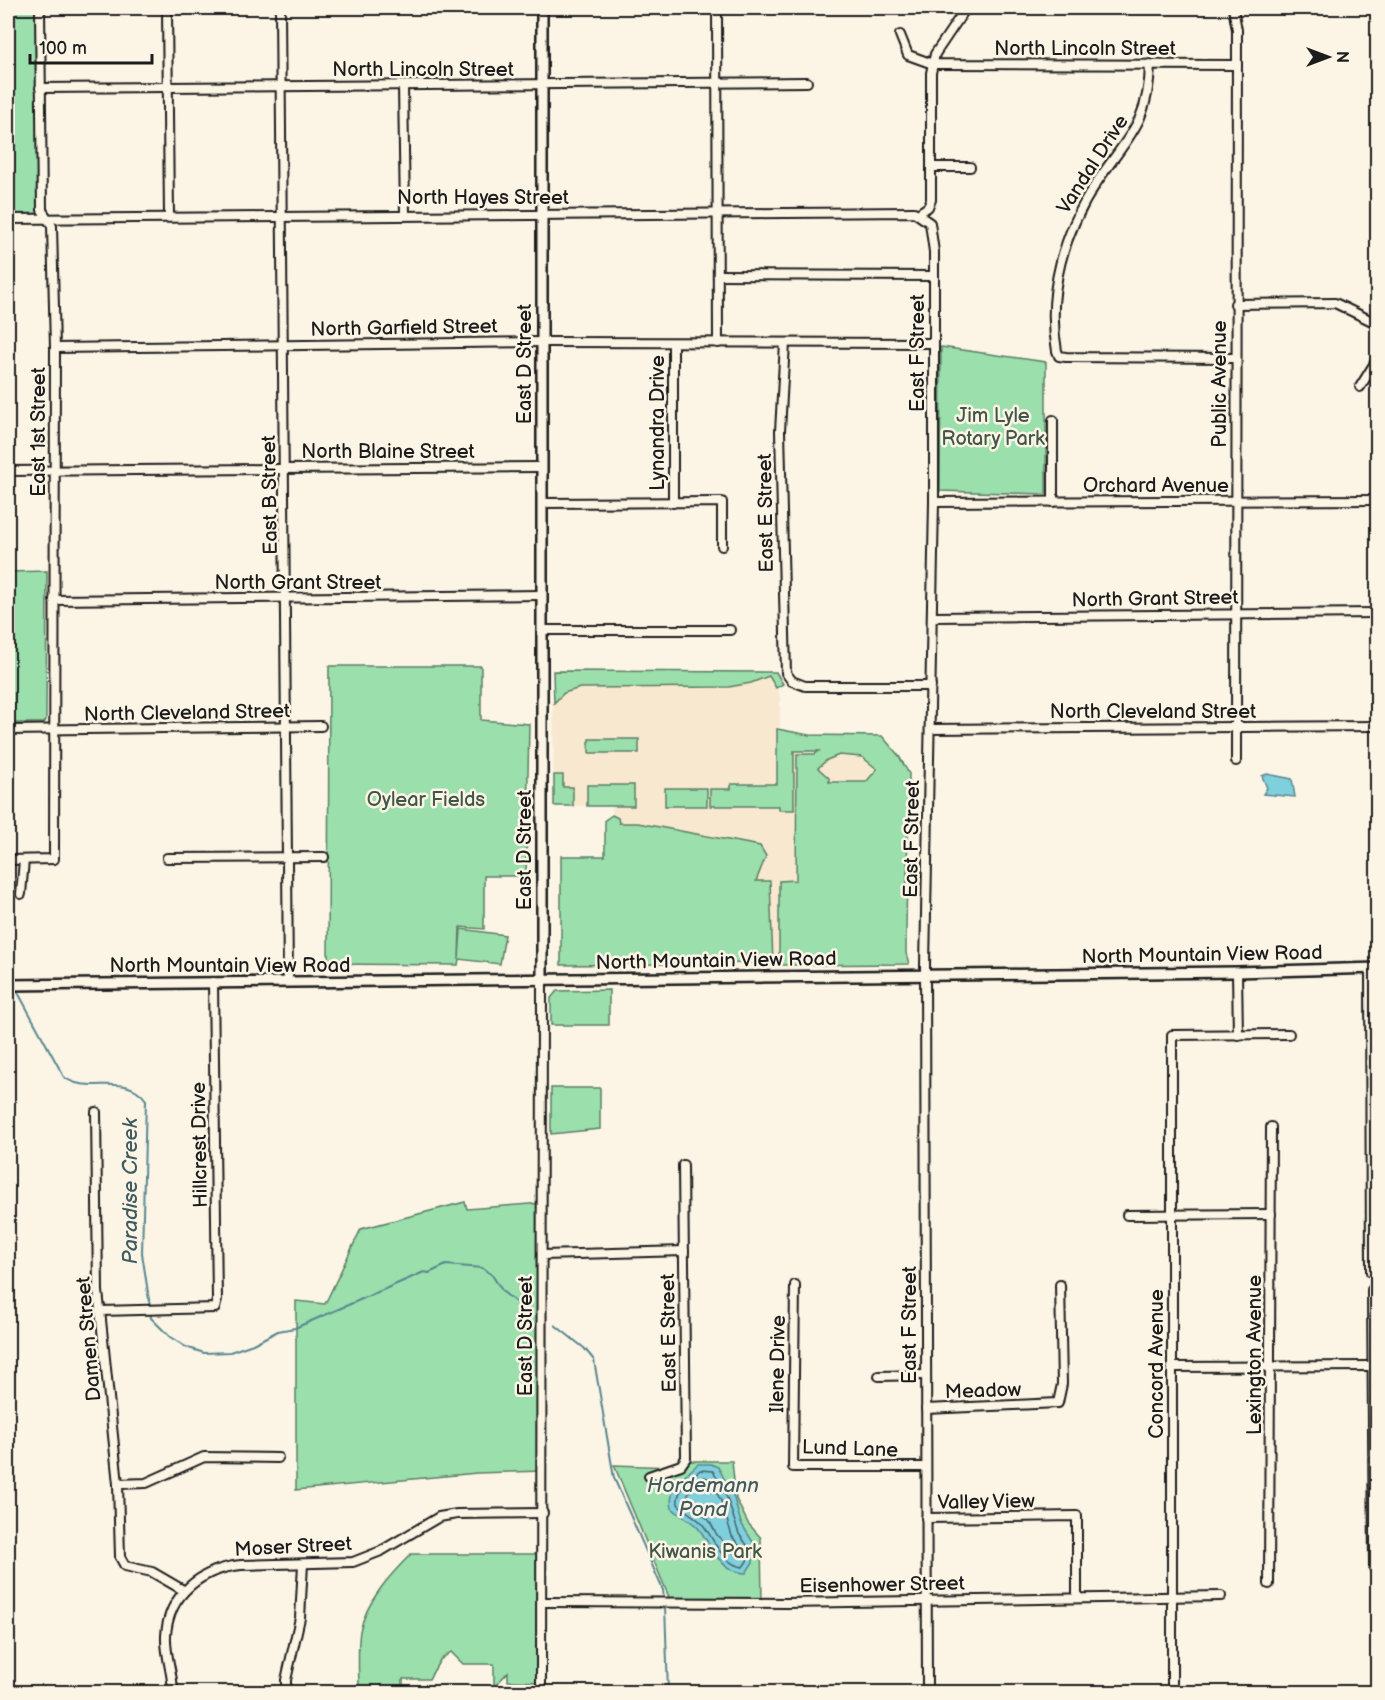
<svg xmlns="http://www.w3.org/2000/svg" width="1385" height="1700" viewBox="0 0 1385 1700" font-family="'Balsamiq Sans',sans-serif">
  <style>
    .built { fill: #f8e8d0 }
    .green { fill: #9adfac; stroke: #5b7e64; stroke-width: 1.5; fill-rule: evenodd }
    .water { fill: #80cfdd; stroke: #588790; stroke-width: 1.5 }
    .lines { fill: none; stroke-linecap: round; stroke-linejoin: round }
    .shore { stroke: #446469; stroke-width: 1.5 }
    .stream { stroke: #588790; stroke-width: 2 }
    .minor-casing { stroke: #1c1c1c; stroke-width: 12 }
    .tertiary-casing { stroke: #1c1c1c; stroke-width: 14 }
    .minor { stroke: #fcf5e5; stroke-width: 8 }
    .tertiary { stroke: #fcf5e5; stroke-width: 9 }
    .labels { text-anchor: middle; stroke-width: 5; stroke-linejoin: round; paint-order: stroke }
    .street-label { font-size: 20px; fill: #1c1c1c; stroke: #fcf5e5 }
    .park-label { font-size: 20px; fill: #425647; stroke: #fcf5e5 }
    .water-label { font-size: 21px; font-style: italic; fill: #3f5b60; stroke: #fcf5e5 }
  </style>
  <rect width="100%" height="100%" fill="#fcf5e5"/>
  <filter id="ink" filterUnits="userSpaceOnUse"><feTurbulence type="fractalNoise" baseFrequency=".0167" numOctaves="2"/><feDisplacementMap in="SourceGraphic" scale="12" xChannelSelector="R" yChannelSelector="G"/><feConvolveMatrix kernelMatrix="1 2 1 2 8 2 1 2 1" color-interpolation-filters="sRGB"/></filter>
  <g filter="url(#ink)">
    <path class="built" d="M 553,671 L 776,672 L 783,684 L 777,688 L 780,695 L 780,728 L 784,732 L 809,735 L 882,736 L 899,756 L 909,774 L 906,928 L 906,953 L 911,963 L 605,965 L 605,820 L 612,815 L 612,806 L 554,806 Z"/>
    <g class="green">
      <path d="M 8,8 L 40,8 L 42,210 L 46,218 L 8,219 Z"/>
      <path d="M 941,347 L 1046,362 L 1046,494 L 940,491 Z"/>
      <path d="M 47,571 L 46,720 L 44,723 L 8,723 L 8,572 Z"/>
      <path d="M 329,666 L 481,666 L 481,720 L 529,724 L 526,876 L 484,876 L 484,929 L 460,927 L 459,958 L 461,929 L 505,935 L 500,964 L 459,959 L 458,965 L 328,964 Z"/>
      <path d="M 553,671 L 776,672 L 783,684 L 776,688 L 769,676 L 751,683 L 729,687 L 580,688 L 564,693 L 554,703 Z"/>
      <path d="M 777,729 L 809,735 L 882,736 L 899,756 L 909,774 L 906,928 L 906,953 L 909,964 L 779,965 L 779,881 L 796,880 L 797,754 L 815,754 L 819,751 L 794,751 L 794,810 L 779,810 L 779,806 L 710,806 L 710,789 L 731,789 L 731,784 L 777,784 ZM 839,755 L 862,757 L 877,769 L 866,782 L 829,782 L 829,778 L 818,768 L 827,760 Z"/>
      <rect x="589" y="739" width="50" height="14"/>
      <path d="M 554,775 L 563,775 L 563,787 L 573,787 L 573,806 L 554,806 Z"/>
      <rect x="587" y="785" width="47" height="21"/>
      <rect x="665" y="788" width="42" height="18"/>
      <path d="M 612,815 L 618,818 L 619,823 L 638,823 L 760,846 L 766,856 L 756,881 L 770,881 L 773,963 L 561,965 L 561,856 L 605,856 L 605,820 Z"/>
      <path d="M 609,990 L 609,1025 L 551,1025 L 551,998 L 557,991 Z"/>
      <path d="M 551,1088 L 600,1088 L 600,1129 L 551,1134 Z"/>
      <path d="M 465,1202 L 467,1209 L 542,1203 L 543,1471 L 477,1473 L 296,1490 L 296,1301 L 325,1304 L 361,1229 Z"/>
      <path d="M 685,1461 L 732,1461 L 736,1499 L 748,1523 L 761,1538 L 762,1603 L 671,1602 L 614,1465 L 674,1467 Z"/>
      <path d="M 411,1554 L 543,1554 L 541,1682 L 508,1681 L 508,1672 L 494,1687 L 494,1664 L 463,1664 L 451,1652 L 440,1660 L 429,1679 L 403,1679 L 403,1692 L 359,1692 C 359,1673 357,1650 360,1631 C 367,1600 390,1575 411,1554 Z"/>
    </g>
    <g class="water">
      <path d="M 1267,774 L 1292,779 L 1295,797 L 1263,794 L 1267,788 L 1262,776 Z"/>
      <path d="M 698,1464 L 711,1464 L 718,1467 L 733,1495 L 741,1523 L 753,1542 L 753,1562 L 746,1573 C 720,1573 712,1546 699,1529 C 692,1520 680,1516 672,1508 C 667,1489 686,1475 698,1464 Z"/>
    </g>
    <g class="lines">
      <g class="shore">
        <path d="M 700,1470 L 713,1471 L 727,1498 L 739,1534 L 747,1545 L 747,1561 L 743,1567 C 723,1565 714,1540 704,1526 C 698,1517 685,1512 678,1504 C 676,1490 690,1479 700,1470 Z"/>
        <path d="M 704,1477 L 710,1479 L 721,1501 L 732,1536 L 740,1547 L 738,1557 L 717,1535 L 709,1520 L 685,1501 L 689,1492 Z"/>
      </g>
      <g class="stream">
        <path d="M 8,970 L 13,982"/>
        <path d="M 15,987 L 64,1077 C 88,1096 126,1071 146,1100 L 142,1253 L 150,1306"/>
        <path d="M 150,1312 L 151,1318 L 170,1337 L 186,1347 L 204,1353 L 230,1352 L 253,1344 L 278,1331 L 295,1328 L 424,1272 L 429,1273 L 446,1265 L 482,1268 L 492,1275 L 503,1292 L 522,1307 L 532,1311"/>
        <path d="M 555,1325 L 584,1348 L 594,1360 L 614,1478 L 663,1590 L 664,1600"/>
        <path d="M 665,1606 L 668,1692"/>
      </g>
      <defs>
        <g id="minor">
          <path d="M 167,8 L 169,217"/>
          <path d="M 280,8 L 288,982"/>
          <path d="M 717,8 L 718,343"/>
          <path d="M 1233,8 L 1237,30 L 1236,761"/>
          <path d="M 900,35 L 908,55 L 933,64 L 1237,65"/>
          <path d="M 1150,64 C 1149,124 1127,137 1097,182 C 1064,232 1046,292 1057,351 L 1059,356 L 1066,357 L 1235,358"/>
          <path d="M 403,86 L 405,214"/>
          <path d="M 40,88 L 807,82"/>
          <path d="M 931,167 L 970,167"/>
          <path d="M 919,213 L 928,207 L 931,200 L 931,73 L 935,54 L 966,8"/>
          <path d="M 8,219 L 914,212 L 930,223 L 934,252 L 934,502 L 925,965 L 927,1692"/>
          <path d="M 718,275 L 934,276"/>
          <path d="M 1235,304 L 1335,303 L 1378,324"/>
          <path d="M 673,343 L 673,503"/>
          <path d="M 785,343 L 780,431 L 786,673 L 792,681 L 805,686 L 931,686"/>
          <path d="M 55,348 L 542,342 L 934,343"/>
          <path d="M 1360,387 L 1378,358"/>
          <path d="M 1053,420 L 1053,502"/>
          <path d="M 8,471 L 541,467"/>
          <path d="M 934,502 L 1378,500"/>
          <path d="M 542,503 L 722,502 L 722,546"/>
          <path d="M 54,600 L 542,595"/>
          <path d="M 932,617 L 1378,613"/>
          <path d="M 542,630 L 730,630"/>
          <path d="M 930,729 L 1378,726"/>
          <path d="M 8,730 L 321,726"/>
          <path d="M 167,858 L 324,857"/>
          <path d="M 8,860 L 54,859 L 55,348 L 52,226 L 42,210 L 40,8"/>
          <path d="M 21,894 L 24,860"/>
          <path d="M 1370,968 L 1371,1272"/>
          <path d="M 1237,972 L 1238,1035"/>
          <path d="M 96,1112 L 98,1291 L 118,1484 L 120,1557 L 125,1566 L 152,1572 L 183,1590"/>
          <path d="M 1127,1215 L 1271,1214"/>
          <path d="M 543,1255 L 684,1251"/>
          <path d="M 795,1285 L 793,1467 L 926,1467"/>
          <path d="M 1372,1290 L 1374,1568"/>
          <path d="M 101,1311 L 215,1308 L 217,1300 L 213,982"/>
          <path d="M 1173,1367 L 1371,1366"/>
          <path d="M 879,1376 L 925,1375"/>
          <path d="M 926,1409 L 1058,1403 L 1062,1384 L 1060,1285"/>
          <path d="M 649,1476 L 681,1465 L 686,1458 L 683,1165"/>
          <path d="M 118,1484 L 146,1483 L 204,1457 L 278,1458"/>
          <path d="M 926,1518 L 1077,1516 L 1077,1598"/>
          <path d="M 1269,1584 L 1271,1127"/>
          <path d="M 544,1602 L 786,1603 L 1221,1596"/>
          <path d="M 173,1692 C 173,1674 165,1655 166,1636 C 168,1594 202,1569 241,1565 L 353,1562 L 381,1551 L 439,1517 L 457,1514 L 543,1513"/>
          <path d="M 286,1692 L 286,1680 L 300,1618 L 303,1564"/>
          <path d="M 541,1692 L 542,980"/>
          <path d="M 1172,1692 L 1172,1035 L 1289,1034"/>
        </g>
        <g id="tertiary">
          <path d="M 542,980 L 542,8"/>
          <path d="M 8,985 L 1237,972 L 1378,968"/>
        </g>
      </defs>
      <use href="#minor" class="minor-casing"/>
      <use href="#tertiary" class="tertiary-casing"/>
      <use href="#minor" class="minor"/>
      <use href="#tertiary" class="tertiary"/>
    </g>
  </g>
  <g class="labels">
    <g class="street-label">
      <text x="1085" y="55">North Lincoln Street</text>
      <text x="423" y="76">North Lincoln Street</text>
      <text transform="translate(1092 164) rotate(-57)" y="7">Vandal Drive</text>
      <text x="483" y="204">North Hayes Street</text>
      <text transform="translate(404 327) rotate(-1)" y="7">North Garfield Street</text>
      <text transform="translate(917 353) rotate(-90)" y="7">East F Street</text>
      <text transform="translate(524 364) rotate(-90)" y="7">East D Street</text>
      <text transform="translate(1219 384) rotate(-90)" y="7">Public Avenue</text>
      <text transform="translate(657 423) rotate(-90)" y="7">Lynandra Drive</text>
      <text transform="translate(38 432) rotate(-90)" y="7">East 1st Street</text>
      <text x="388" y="458">North Blaine Street</text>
      <text x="1156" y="492">Orchard Avenue</text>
      <text transform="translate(269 495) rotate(-91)" y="7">East B Street</text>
      <text transform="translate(765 513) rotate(-91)" y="7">East E Street</text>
      <text x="298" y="589">North Grant Street</text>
      <text transform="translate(1155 598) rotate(-1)" y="7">North Grant Street</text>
      <text x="1153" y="718">North Cleveland Street</text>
      <text transform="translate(187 712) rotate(-1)" y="7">North Cleveland Street</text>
      <text transform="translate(911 839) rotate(-89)" y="7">East F Street</text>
      <text transform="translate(524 850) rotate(-90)" y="7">East D Street</text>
      <text transform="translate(1202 954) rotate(-1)" y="7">North Mountain View Road</text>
      <text transform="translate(716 960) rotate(-1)" y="7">North Mountain View Road</text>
      <text x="230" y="972">North Mountain View Road</text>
      <text transform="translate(199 1145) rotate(-91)" y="7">Hillcrest Drive</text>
      <text transform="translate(909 1325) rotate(-90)" y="7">East F Street</text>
      <text transform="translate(668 1333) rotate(-91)" y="7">East E Street</text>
      <text transform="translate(525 1336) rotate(-90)" y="7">East D Street</text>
      <text transform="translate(88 1339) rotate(-95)" y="7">Damen Street</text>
      <text transform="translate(1254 1355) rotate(-90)" y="7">Lexington Avenue</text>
      <text transform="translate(777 1364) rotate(-89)" y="7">Ilene Drive</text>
      <text transform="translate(1156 1364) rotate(-90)" y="7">Concord Avenue</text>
      <text transform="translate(983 1390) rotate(-2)" y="7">Meadow</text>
      <text transform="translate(850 1448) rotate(2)" y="7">Lund Lane</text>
      <text transform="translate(986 1501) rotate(-1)" y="7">Valley View</text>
      <text transform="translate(293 1546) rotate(-3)" y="7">Moser Street</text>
      <text transform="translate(882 1584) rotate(-1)" y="7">Eisenhower Street</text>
    </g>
    <g class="park-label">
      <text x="993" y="422">Jim Lyle<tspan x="993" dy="23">Rotary Park</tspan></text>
      <text x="426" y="806">Oylear Fields</text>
      <text x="705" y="1558">Kiwanis Park</text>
    </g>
    <g class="water-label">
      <text transform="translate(130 1191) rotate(-90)" y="7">Paradise Creek</text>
      <text x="703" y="1492">Hordemann<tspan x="703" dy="24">Pond</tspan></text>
    </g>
  </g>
  <rect width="1385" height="1700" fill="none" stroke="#fcf5e5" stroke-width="30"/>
  <rect x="15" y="15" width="1355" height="1670" fill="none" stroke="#1c1c1c" stroke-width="2" filter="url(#ink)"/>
  <g transform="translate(1328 57) rotate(90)" stroke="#fcf5e5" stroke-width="4.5" paint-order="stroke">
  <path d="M0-4.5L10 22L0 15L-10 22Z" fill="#1c1c1c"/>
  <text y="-9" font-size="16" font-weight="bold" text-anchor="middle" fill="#1c1c1c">N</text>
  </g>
  <path d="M30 54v9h122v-9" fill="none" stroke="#1c1c1c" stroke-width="3"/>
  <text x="39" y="54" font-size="18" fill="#1c1c1c" stroke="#fcf5e5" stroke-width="4.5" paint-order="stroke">100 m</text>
</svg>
